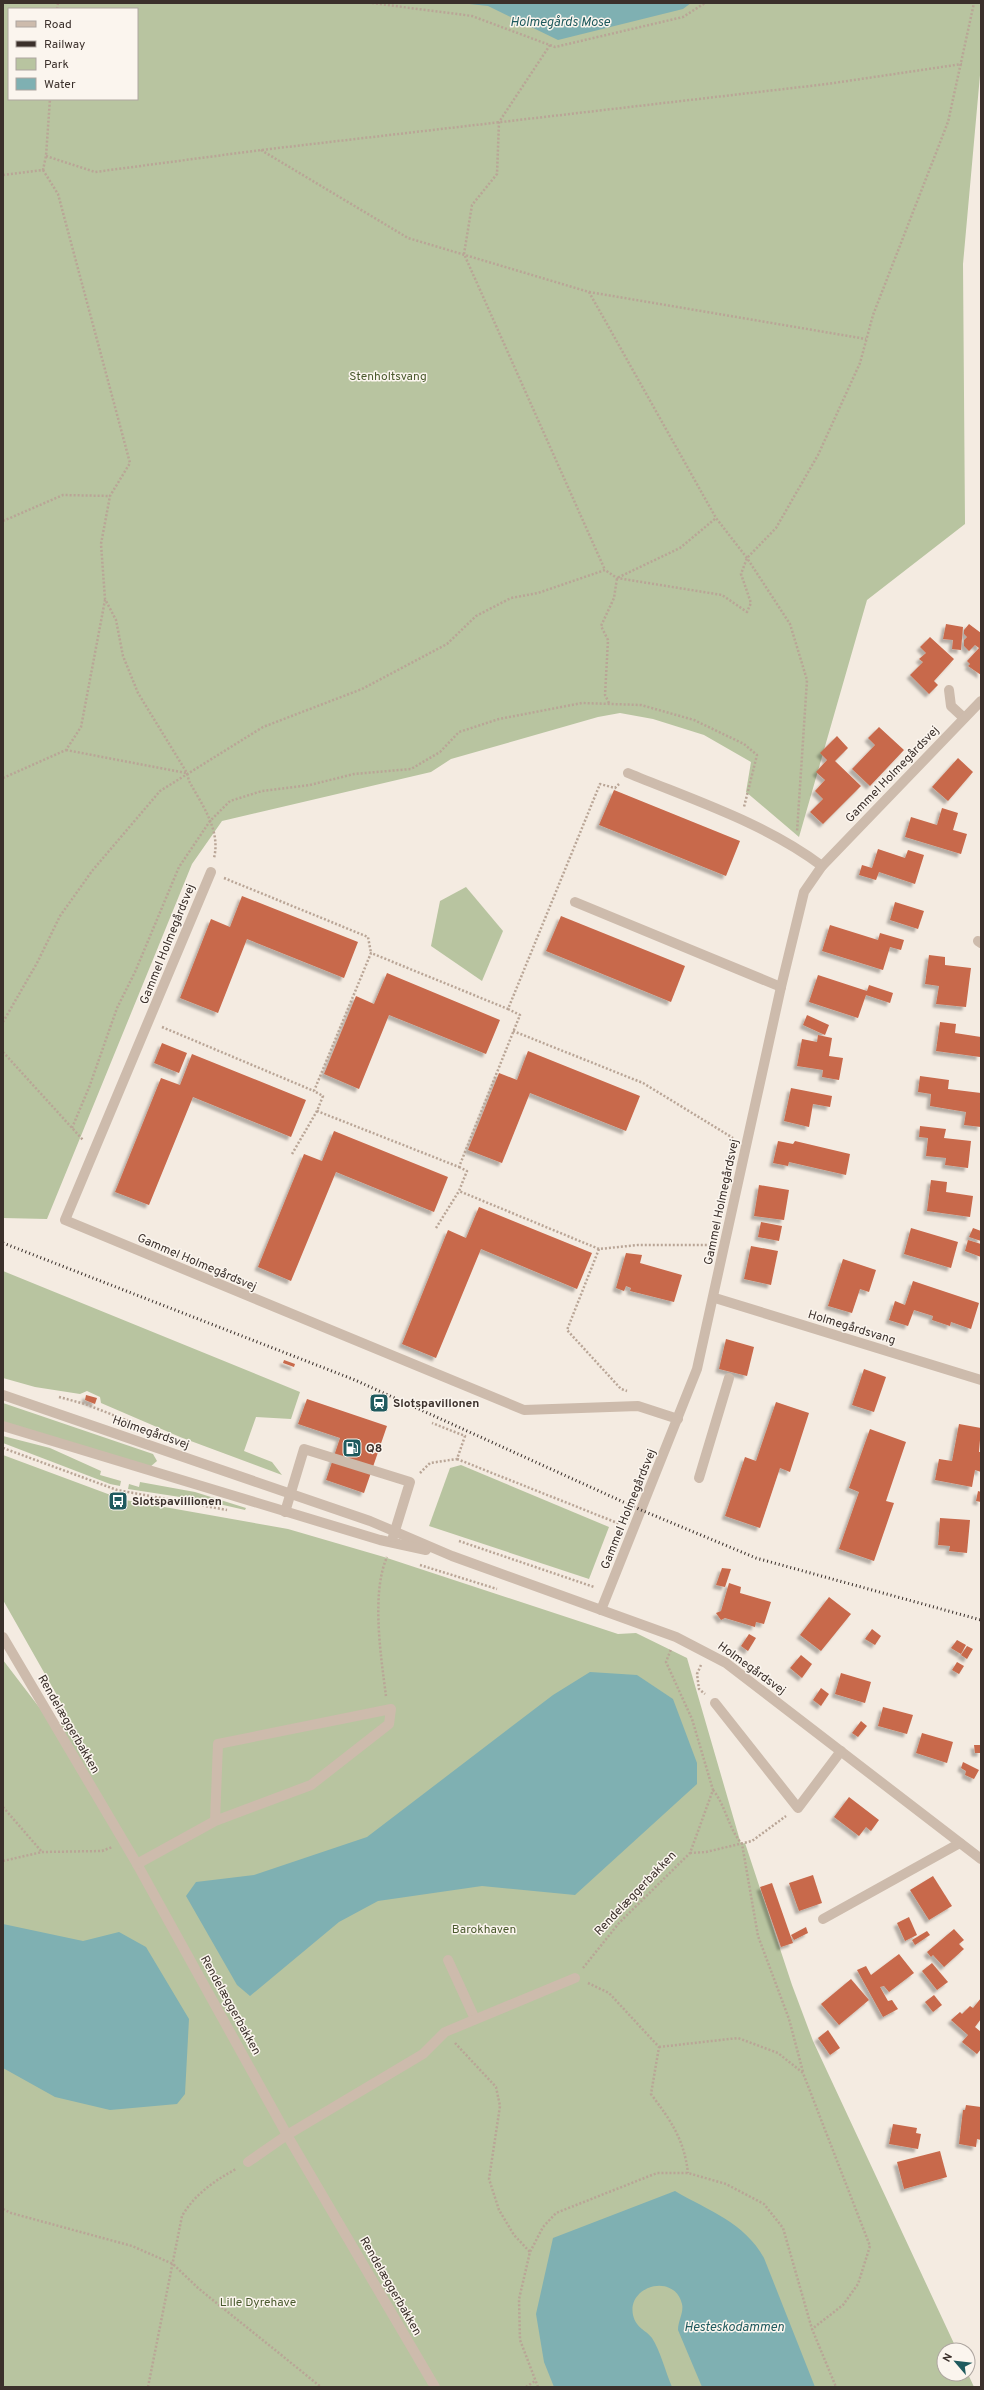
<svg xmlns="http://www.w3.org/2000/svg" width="984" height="2390" viewBox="0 0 984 2390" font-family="Overpass,sans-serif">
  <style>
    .green { fill: #b8c4a0; fill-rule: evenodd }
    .water { fill: #7fb0b2 }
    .building { fill: #c8694b; filter: url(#shadow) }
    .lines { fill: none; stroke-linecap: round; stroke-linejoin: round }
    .path { stroke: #b9a596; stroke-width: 2.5; stroke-dasharray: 2 2; stroke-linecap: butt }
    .minor { stroke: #cdbbac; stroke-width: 10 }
    .rail { stroke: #3b302b; stroke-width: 3; stroke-dasharray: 1 3; stroke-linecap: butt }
    .labels { text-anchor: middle; stroke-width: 3; stroke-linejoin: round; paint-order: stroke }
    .park-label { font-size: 12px; fill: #4a5a2e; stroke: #fbf5ee }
    .street-label { font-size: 12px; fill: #3b302b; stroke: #fbf5ee }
    .poi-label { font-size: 12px; font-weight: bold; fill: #3b302b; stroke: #fbf5ee; text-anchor: start }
    .water-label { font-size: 13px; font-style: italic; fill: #1f5a5e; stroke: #fbf5ee }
  </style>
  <defs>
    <filter id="shadow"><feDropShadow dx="-3.5" dy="3.5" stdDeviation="1" flood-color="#0004"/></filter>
  </defs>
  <rect width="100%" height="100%" fill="#f4ebe1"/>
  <g class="green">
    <path d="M 3,3 L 981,3 L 981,64 L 963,264 L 965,524 L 867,600 L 799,837 L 746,792 L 751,762 L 704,735 L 653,719 L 620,713 L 598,717 L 451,759 L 431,772 L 222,821 L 192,864 L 47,1219 L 3,1218 ZM 9,9 L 137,9 L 137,99 L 9,99 Z"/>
    <path d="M 466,887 L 503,931 L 482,981 L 431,946 L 440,901 Z"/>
    <path d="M 3,1271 L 300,1392 L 291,1419 L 256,1417 L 244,1451 L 272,1462 L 282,1475 L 180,1437 L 101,1403 L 100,1397 L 87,1391 L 80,1394 L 35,1387 L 3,1378 Z"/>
    <path d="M 3,1403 L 153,1454 L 157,1461 L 150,1467 L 3,1422 Z"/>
    <path d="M 3,1436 L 50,1448 L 101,1471 L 100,1475 L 121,1481 L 120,1486 L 110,1484 L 3,1443 Z"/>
    <path d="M 3,1455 L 116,1497 L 115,1501 L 123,1505 L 125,1500 L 288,1529 L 384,1557 L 618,1634 L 636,1633 L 687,1658 L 741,1844 L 745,1843 L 792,1985 L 813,2041 L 957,2350 L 944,2350 L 944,2374 L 968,2374 L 974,2387 L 3,2387 L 3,1660 L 55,1728 L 67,1713 L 3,1600 Z"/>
    <path d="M 461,1465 L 609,1527 L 589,1579 L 429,1526 L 450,1468 Z"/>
    <path d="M 140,1482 L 195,1492 L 246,1508 L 245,1510 L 206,1501 L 128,1489 L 129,1484 L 139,1487 Z"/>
  </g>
  <g class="water">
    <path d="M 460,3 L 691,3 L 683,9 L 558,40 L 488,6 Z"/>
    <path d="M 590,1672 L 637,1675 L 673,1699 L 697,1763 L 697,1784 L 575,1895 L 482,1886 L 378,1901 L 339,1922 L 250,1996 L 237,1985 L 186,1896 L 196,1882 L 254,1875 L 367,1837 L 553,1695 Z"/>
    <path d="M 3,1924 L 83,1941 L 119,1932 L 146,1947 L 189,2019 L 185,2094 L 177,2104 L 110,2110 L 55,2097 L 3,2068 Z"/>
    <path d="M 675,2191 C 709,2211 744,2222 764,2258 L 815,2387 L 702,2387 L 678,2330 C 678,2321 684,2312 682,2304 C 675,2273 627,2285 633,2315 C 636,2328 646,2330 652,2338 C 660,2350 666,2373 672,2387 L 554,2387 L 544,2362 L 536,2314 L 553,2238 Z"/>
  </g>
  <g class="building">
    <path d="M 946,624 L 963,627 L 961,650 L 952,649 L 953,640 L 943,639 Z"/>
    <path d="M 969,624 L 981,633 L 981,675 L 968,666 L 970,664 L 967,661 L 979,648 L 975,645 L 969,651 L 964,646 L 964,640 L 967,637 L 964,634 L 964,630 Z"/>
    <path d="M 930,637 L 954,659 L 934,681 L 938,685 L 929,694 L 910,675 L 923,662 L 919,659 L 926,653 L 920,647 Z"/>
    <path d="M 879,727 L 904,750 L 870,786 L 852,769 L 875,745 L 868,738 Z"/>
    <path d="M 837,736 L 848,748 L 835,761 L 861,786 L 823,824 L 810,812 L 823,799 L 815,791 L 825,780 L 816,772 L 827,760 L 820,753 Z"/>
    <path d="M 958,758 L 973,772 L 948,801 L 932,787 Z"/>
    <path d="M 614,790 L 740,841 L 726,876 L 599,825 Z"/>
    <path d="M 942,808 L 958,813 L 953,830 L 967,834 L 961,854 L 905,837 L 911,817 L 937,825 Z"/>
    <path d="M 878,849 L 905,858 L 908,850 L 924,855 L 915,884 L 879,872 L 876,880 L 859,875 L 862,865 L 872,868 Z"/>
    <path d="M 242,896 L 358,942 L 344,978 L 247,939 L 218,1013 L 180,998 L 211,919 L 230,927 Z"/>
    <path d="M 895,902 L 924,911 L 918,929 L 890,920 Z"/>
    <path d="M 561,916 L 685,966 L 671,1002 L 546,951 Z"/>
    <path d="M 830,925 L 878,940 L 880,933 L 904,940 L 901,950 L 890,947 L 883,970 L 822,951 Z"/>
    <path d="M 929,955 L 945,957 L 945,965 L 971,968 L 966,1007 L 936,1004 L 939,986 L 925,984 Z"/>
    <path d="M 387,973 L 500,1020 L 486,1054 L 389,1015 L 359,1089 L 324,1074 L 356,996 L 374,1004 Z"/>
    <path d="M 818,975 L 867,991 L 869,985 L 893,993 L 890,1003 L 866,995 L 858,1018 L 809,1002 Z"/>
    <path d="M 807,1015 L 829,1025 L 825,1035 L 803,1025 Z"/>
    <path d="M 940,1022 L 956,1024 L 955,1033 L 981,1037 L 980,1057 L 936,1051 Z"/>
    <path d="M 818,1035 L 832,1038 L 829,1056 L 843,1058 L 839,1080 L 822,1077 L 823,1070 L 797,1066 L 802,1039 L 817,1042 Z"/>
    <path d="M 162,1043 L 187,1053 L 179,1073 L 154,1063 Z"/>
    <path d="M 528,1051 L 640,1096 L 626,1131 L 530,1093 L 502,1163 L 468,1150 L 499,1073 L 517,1080 Z"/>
    <path d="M 192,1054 L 306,1100 L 291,1137 L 193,1097 L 149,1205 L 115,1192 L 161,1078 L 180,1085 Z"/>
    <path d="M 920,1076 L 949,1080 L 948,1089 L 981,1093 L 981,1127 L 964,1125 L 966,1112 L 930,1106 L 931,1094 L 918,1092 Z"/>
    <path d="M 791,1088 L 832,1096 L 830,1107 L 813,1104 L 809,1127 L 784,1121 Z"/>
    <path d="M 920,1126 L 946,1129 L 944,1138 L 971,1141 L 968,1168 L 945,1165 L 946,1158 L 926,1156 L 928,1138 L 919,1137 Z"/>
    <path d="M 334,1131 L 448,1177 L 434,1212 L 336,1172 L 291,1281 L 258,1267 L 304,1154 L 322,1161 Z"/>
    <path d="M 778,1141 L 793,1144 L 795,1141 L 850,1154 L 846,1175 L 789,1162 L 788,1166 L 773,1163 Z"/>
    <path d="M 931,1180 L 947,1182 L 946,1192 L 973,1196 L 970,1217 L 927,1211 Z"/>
    <path d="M 759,1185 L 789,1190 L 784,1220 L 754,1216 Z"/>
    <path d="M 479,1207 L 592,1253 L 577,1289 L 481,1249 L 436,1358 L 402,1344 L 448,1230 L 466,1238 Z"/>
    <path d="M 761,1222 L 782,1226 L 779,1241 L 758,1237 Z"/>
    <path d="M 911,1228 L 958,1242 L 951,1268 L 904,1254 Z"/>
    <path d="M 973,1228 L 981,1231 L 981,1241 L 969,1237 Z"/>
    <path d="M 968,1240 L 981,1244 L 981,1257 L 965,1251 Z"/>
    <path d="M 751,1246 L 778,1251 L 771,1285 L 744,1279 Z"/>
    <path d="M 626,1253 L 642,1255 L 640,1263 L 682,1275 L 674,1302 L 630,1291 L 631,1288 L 626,1286 L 624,1291 L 616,1288 Z"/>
    <path d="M 843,1259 L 876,1270 L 869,1292 L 860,1289 L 852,1313 L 828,1306 Z"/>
    <path d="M 913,1281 L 979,1303 L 971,1329 L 951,1322 L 950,1326 L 932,1320 L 933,1316 L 914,1310 L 908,1326 L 889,1320 L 895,1301 L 905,1305 Z"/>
    <path d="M 726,1339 L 754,1347 L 747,1376 L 719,1369 Z"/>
    <path d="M 284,1360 L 295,1364 L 294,1367 L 283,1363 Z"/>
    <path d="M 864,1369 L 886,1377 L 874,1412 L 852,1405 Z"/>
    <path d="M 86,1395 L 97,1398 L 95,1404 L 85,1400 Z"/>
    <path d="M 307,1399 L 387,1426 L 364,1493 L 326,1480 L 340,1438 L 298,1424 Z"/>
    <path d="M 776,1402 L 809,1413 L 790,1472 L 780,1468 L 760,1528 L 725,1516 L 745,1457 L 756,1461 Z"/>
    <path d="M 959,1424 L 981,1428 L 979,1452 L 981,1452 L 981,1472 L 975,1470 L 972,1487 L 935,1480 L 939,1459 L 952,1461 Z"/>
    <path d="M 870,1429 L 906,1442 L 886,1501 L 894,1503 L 874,1561 L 839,1549 L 859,1492 L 849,1488 Z"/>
    <path d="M 978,1491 L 981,1492 L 981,1502 L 976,1501 Z"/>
    <path d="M 116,1498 L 124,1500 L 123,1503 L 115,1501 Z"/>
    <path d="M 940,1518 L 970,1520 L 967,1553 L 949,1551 L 950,1546 L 938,1545 Z"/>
    <path d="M 722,1568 L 731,1569 L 725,1587 L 716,1585 Z"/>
    <path d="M 729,1583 L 741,1587 L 740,1593 L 771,1602 L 764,1624 L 756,1622 L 755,1627 L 725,1618 L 721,1620 L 716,1613 L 721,1611 Z"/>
    <path d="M 829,1597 L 851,1614 L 821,1651 L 800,1635 Z"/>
    <path d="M 872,1629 L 881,1636 L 875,1645 L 865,1639 Z"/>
    <path d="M 749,1634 L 756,1638 L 748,1651 L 741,1646 Z"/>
    <path d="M 957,1640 L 966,1645 L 961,1654 L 951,1648 Z"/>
    <path d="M 967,1646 L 973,1649 L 967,1659 L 961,1655 Z"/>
    <path d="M 801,1655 L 812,1664 L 802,1678 L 790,1668 Z"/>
    <path d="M 957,1662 L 964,1666 L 959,1674 L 952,1670 Z"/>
    <path d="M 841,1673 L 871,1682 L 865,1703 L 835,1694 Z"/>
    <path d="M 821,1688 L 829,1694 L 821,1706 L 813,1700 Z"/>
    <path d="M 883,1707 L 913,1715 L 907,1734 L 878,1726 Z"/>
    <path d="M 861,1721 L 867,1726 L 858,1737 L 852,1733 Z"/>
    <path d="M 922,1733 L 953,1742 L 947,1763 L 916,1753 Z"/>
    <path d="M 974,1745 L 981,1745 L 981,1753 L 975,1753 Z"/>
    <path d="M 963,1762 L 979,1770 L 974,1779 L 965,1775 L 966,1771 L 961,1768 Z"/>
    <path d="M 849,1797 L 879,1820 L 871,1831 L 866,1827 L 859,1836 L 834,1817 Z"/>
    <path d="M 813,1875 L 822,1903 L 799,1911 L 789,1883 Z"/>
    <path d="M 933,1876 L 952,1906 L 929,1920 L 910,1890 Z"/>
    <path d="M 772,1883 L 793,1943 L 781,1947 L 760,1887 Z"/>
    <path d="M 909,1917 L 917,1935 L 905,1941 L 897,1923 Z"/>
    <path d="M 806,1927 L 808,1933 L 794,1940 L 791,1935 Z"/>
    <path d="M 954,1929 L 964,1940 L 959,1944 L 964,1949 L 944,1967 L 933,1955 L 931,1957 L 927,1952 Z"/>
    <path d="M 927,1931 L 930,1935 L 915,1945 L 912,1940 Z"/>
    <path d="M 899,1954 L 914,1973 L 889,1992 L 884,1986 L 880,1987 L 888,2001 L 892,2000 L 898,2009 L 883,2017 L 857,1970 L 866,1966 L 871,1975 Z"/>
    <path d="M 932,1963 L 948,1982 L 937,1990 L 922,1971 Z"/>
    <path d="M 851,1979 L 869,2000 L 839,2025 L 821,2004 Z"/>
    <path d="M 934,1995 L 942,2005 L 933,2012 L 925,2002 Z"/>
    <path d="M 981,1998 L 981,2019 L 975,2027 L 981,2032 L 981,2049 L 977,2054 L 962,2042 L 968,2035 L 951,2020 L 960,2012 L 962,2014 L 970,2006 L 973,2008 Z"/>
    <path d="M 828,2030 L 840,2048 L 830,2055 L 818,2038 Z"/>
    <path d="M 966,2105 L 981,2107 L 981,2140 L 977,2139 L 976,2147 L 959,2144 L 963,2110 L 965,2110 Z"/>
    <path d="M 893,2124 L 917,2128 L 916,2133 L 921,2134 L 918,2149 L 889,2144 Z"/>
    <path d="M 940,2151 L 947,2177 L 904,2189 L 897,2162 Z"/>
  </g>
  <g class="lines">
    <g class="path">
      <path d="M 372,3 L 472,16 L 555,47 L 683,17 L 705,3"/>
      <path d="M 57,9 L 58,3"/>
      <path d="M 550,45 L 499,122 L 497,174 L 472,205 L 464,254 L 605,570"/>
      <path d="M 261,150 L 408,238 L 589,292 L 716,518 L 747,558 L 790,624 L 807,680 L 797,832"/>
      <path d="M 46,156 L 95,172 L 261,150 L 827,84 L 962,64"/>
      <path d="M 43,170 L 58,194 L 130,463 L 110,496 L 101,544 L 105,599 L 116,620 L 123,656 L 138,693 L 187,773 L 189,781 C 202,805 221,830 214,858"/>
      <path d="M 3,175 L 43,170 L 46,156 L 50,99"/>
      <path d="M 589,292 L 866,339"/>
      <path d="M 3,521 L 63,495 L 110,496"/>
      <path d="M 609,703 L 605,695 L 608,640 L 601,626 L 614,598 L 617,578 L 680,548 L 716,518"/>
      <path d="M 66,750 L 186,773"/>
      <path d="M 3,778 L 66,750 L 81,727 L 105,600"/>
      <path d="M 224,878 L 368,937 L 371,953"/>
      <path d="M 508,1009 L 520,1015 L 459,1167 L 317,1111 L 323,1096 L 314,1091 L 371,953 L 508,1009 L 600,784 L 615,788 L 619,784"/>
      <path d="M 3,1022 L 37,963 L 60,916 L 92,871 L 160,791 L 263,727 L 362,689 L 447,644 L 476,616 L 511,598 L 538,593 L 605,570 L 617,578 L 722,595 L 747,612 L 751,603 L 741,574 L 747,558 L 776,528 L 818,455 L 860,363 L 873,315 L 948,122 L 974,3"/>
      <path d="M 162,1027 L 314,1091"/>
      <path d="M 513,1031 L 643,1083 L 733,1138"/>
      <path d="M 3,1052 L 83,1140"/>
      <path d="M 72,1128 L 90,1085 L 117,1008 L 135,972 L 179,867 L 210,821 L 230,801 L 262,791 L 310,785 L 354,774 L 411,769 L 440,752 L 459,732 L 499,719 L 582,703 L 641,705 L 694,720 L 744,744 L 757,755 L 744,807"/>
      <path d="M 292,1154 L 317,1111"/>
      <path d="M 459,1167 L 467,1171 L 459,1191 L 599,1249 L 638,1245 L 710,1245"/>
      <path d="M 436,1228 L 459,1191"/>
      <path d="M 599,1249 L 567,1330 L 621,1389 L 627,1391"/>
      <path d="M 59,1397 L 85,1404 L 131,1422"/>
      <path d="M 3,1448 L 117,1490 L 227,1510"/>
      <path d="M 457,1459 L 620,1524"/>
      <path d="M 420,1473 L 430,1463 L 457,1459 L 465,1436 L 432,1423"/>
      <path d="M 459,1541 L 594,1587"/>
      <path d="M 420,1565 L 497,1589"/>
      <path d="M 701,1665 L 697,1674 L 699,1689 L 705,1694"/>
      <path d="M 386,1696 C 381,1657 371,1593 387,1557"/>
      <path d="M 713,1790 C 726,1806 728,1828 742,1844 L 758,1936 L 789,2019 L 803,2072"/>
      <path d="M 3,1807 L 42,1852"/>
      <path d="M 690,1853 L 706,1852 L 752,1841 L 786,1816"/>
      <path d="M 3,1861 L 42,1852 L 102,1851 L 112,1847"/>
      <path d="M 583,1968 L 619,1923 L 690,1853 L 713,1790 L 692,1719 L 666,1662 L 671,1649"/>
      <path d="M 588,1983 L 609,1993 L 659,2047 L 651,2094 C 671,2121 684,2139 688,2173"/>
      <path d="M 455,2043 L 496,2087 L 500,2106 L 489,2179 L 499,2210 L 514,2235 L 530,2252"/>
      <path d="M 659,2047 L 738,2038 L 778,2053 L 803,2073 L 870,2246 L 858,2284 L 843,2305 L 812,2329"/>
      <path d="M 3,2209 L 11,2213 L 132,2246 L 173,2264 L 198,2288 L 321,2387"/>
      <path d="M 148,2387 L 182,2216 C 195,2194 214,2181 236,2169"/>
      <path d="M 526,2387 L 535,2381"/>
      <path d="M 538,2387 L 520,2340 L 519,2299 L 530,2252 L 543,2227 L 556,2213 L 657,2173 L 688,2173 L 726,2184 L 764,2204 L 783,2228 L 812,2329 L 836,2387"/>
    </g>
    <g class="minor">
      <path d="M 949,690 L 951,706 L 964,718"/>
      <path d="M 628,773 C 693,800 765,823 822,866"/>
      <path d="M 211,872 L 65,1220 L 524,1410 L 638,1406 L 678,1419"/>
      <path d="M 575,902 L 781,987"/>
      <path d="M 978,941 L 981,943"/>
      <path d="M 715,1298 L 981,1380"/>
      <path d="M 3,1395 L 370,1521 L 452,1556 L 676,1637 L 726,1663 L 981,1859"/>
      <path d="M 3,1426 L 380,1540 L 426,1550"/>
      <path d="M 699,1478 L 729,1378"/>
      <path d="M 285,1512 L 304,1449 L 410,1482 L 393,1537"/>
      <path d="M 601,1610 L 697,1369 L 781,987 L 804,892 L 822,866 L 981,701"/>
      <path d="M 3,1637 L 137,1864 L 287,2135 L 435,2387"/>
      <path d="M 715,1703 L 798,1808 L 841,1751"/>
      <path d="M 137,1864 L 215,1821 L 311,1785 L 389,1724 L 391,1709 L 218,1744 L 215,1821"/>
      <path d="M 823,1919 L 960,1843"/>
      <path d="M 448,1960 L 475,2019"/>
      <path d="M 248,2162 L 287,2135 L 423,2054 L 445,2032 L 575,1978"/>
    </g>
    <path class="rail" d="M 3,1243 L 355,1380 L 641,1510 L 756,1558 L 981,1620"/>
  </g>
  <defs>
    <symbol id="station-square" viewBox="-11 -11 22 22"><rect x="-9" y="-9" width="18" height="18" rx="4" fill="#1f5a5e" stroke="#fbf5ee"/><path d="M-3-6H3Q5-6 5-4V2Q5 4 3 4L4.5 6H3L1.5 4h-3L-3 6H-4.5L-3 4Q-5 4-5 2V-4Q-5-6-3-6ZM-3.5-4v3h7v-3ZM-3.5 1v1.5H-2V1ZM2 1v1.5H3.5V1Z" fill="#fff"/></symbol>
    <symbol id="fuel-square" viewBox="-11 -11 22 22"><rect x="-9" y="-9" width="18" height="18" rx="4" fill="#1f5a5e" stroke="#fbf5ee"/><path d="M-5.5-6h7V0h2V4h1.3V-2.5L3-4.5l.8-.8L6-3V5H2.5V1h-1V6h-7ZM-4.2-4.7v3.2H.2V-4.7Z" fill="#fff"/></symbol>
    <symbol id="bus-square" viewBox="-11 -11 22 22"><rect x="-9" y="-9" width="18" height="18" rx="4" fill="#1f5a5e" stroke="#fbf5ee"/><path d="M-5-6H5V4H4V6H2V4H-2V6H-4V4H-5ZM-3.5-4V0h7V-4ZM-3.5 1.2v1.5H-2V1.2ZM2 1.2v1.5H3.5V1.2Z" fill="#fff"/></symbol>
  </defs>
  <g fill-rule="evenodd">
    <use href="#station-square" x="368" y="1392" width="22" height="22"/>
    <use href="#fuel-square" x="341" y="1437" width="22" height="22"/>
    <use href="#bus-square" x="107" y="1490" width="22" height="22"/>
  </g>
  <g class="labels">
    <g class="park-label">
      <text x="388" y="380">Stenholtsvang</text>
      <text x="484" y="1933">Barokhaven</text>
      <text x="258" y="2306">Lille Dyrehave</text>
    </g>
    <g class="street-label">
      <text transform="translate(892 774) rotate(-46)" y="4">Gammel Holmegårdsvej</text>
      <text transform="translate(167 944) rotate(-68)" y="4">Gammel Holmegårdsvej</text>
      <text transform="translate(721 1202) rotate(-78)" y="4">Gammel Holmegårdsvej</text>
      <text transform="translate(197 1262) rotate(23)" y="4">Gammel Holmegårdsvej</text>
      <text transform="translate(852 1327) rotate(17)" y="4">Holmegårdsvang</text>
      <text transform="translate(151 1432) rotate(19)" y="4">Holmegårdsvej</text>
      <text transform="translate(628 1509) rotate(-68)" y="4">Gammel Holmegårdsvej</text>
      <text transform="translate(752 1668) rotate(36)" y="4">Holmegårdsvej</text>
      <text transform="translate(69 1724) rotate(60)" y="4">Rendelæggerbakken</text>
      <text transform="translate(635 1893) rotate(-46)" y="4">Rendelæggerbakken</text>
      <text transform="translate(231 2005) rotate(61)" y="4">Rendelæggerbakken</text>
      <text transform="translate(391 2286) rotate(60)" y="4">Rendelæggerbakken</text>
    </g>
    <g class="poi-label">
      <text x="393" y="1407">Slotspavillonen</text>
      <text x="366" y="1452">Q8</text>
      <text x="132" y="1505">Slotspavillionen</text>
    </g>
    <g class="water-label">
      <text x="560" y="26">Holmegårds Mose</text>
      <text x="734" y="2331">Hesteskodammen</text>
    </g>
  </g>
  <rect width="984" height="2390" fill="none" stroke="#3b302b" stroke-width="8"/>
  <rect x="8" y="8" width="130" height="92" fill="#fbf5ee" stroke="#aea6a0"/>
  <rect x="16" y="21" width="20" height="6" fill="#cdbbac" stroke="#aea6a0"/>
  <text x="44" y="28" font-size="12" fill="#3b302b">Road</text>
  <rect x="16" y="41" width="20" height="6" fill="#3b302b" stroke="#aea6a0"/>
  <text x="44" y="48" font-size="12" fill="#3b302b">Railway</text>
  <rect x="16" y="58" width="20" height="12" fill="#b8c4a0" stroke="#aea6a0"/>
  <text x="44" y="68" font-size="12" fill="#3b302b">Park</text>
  <rect x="16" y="78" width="20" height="12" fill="#7fb0b2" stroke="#aea6a0"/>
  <text x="44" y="88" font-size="12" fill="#3b302b">Water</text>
  <g transform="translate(956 2362) rotate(298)"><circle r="19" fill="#fbf5ee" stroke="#aea6a0"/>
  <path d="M0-3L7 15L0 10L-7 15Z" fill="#1f5a5e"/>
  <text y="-6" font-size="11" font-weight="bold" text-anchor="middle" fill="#3b302b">N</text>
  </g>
</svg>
